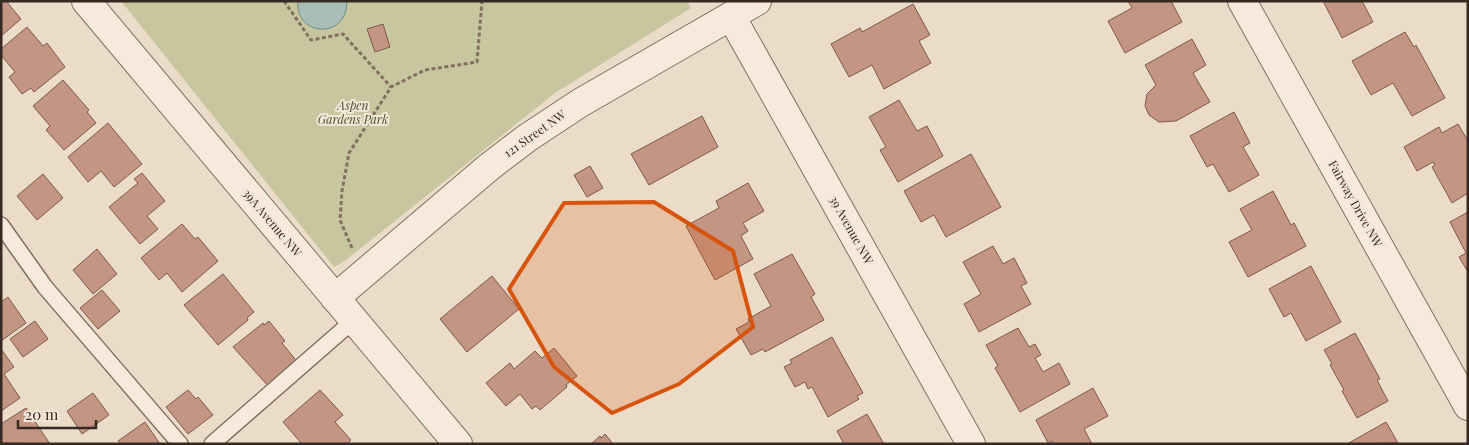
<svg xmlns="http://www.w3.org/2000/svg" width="1469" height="445" viewBox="0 0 1469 445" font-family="'Playfair Display',serif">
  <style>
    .green { fill: #c7c69e }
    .water { fill: #a9beb6; stroke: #718c82 }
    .building { fill: #c39684; stroke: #805849 }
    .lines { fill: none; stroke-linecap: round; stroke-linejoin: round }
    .service-casing { stroke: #846f60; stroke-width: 18 }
    .minor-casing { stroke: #846f60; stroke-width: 30 }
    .path { stroke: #846f60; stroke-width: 3; stroke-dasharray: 4 2.5; stroke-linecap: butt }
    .service { stroke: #f5eadc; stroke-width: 15 }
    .minor { stroke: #f5eadc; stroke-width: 28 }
    .marked { fill: #d6540e; fill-opacity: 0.2; stroke: #d6540e; stroke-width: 4; stroke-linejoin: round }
    .labels { text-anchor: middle; stroke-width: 4; stroke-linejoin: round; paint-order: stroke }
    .park-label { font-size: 12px; font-style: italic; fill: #4b502b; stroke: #f2e7d8 }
    .street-label { font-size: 12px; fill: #362922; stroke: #f2e7d8 }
  </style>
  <rect width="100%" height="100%" fill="#eadcc9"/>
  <path class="green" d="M 121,1 L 687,1 L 691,8 L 555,93 L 346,260 L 334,267 Z"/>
  <path class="water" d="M 298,1 L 347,1 C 347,41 294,36 298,1 Z"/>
  <g class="building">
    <path d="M 1,1 L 6,1 L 21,19 L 1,36 Z"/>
    <path d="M 1128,1 L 1171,1 L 1182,22 L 1125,53 L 1108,21 L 1132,8 Z"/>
    <path d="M 1323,1 L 1362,1 L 1373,22 L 1342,38 Z"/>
    <path d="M 913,4 L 930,35 L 919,41 L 931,63 L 884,89 L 872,65 L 849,77 L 831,44 L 860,28 L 862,32 Z"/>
    <path d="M 383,24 L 390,47 L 375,52 L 367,29 Z"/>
    <path d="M 27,27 L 43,46 L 47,43 L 65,67 L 34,92 L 31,88 L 22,94 L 9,77 L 15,72 L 1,55 L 1,49 Z"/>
    <path d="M 1405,32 L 1414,47 L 1416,45 L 1445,98 L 1412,116 L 1393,83 L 1371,95 L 1352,61 Z"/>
    <path d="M 1192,39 L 1206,65 L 1193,73 L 1210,102 L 1176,121 L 1159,122 L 1149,115 L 1145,106 L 1147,94 L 1156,85 L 1145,65 Z"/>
    <path d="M 63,80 L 89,110 L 87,112 L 96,123 L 64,150 L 46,130 L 50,126 L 33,106 Z"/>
    <path d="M 899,100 L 917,131 L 927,126 L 943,156 L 898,182 L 880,150 L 886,147 L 869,117 Z"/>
    <path d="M 1234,112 L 1250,143 L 1243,147 L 1259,175 L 1229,192 L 1213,164 L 1207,167 L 1190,136 Z"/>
    <path d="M 702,116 L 718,147 L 649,185 L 631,154 Z"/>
    <path d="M 108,123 L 142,164 L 114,187 L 101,171 L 88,182 L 68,157 Z"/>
    <path d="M 1458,124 L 1468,141 L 1468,193 L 1452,203 L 1432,167 L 1435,165 L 1433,162 L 1417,171 L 1404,147 L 1439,127 L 1442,133 Z"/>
    <path d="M 971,154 L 1001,207 L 946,237 L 934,215 L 921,222 L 904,191 Z"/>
    <path d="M 590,166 L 603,188 L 587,197 L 574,175 Z"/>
    <path d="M 142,173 L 165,201 L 147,216 L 158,229 L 140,244 L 109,207 L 138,183 L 134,179 Z"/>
    <path d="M 43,174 L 63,198 L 37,220 L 17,196 Z"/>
    <path d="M 748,183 L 764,211 L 743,223 L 748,231 L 741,236 L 753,259 L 715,280 L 686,226 L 719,208 L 716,201 Z"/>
    <path d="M 1273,191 L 1291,225 L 1294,223 L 1306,246 L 1248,277 L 1229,242 L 1252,230 L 1240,209 Z"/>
    <path d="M 1468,212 L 1468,272 L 1459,257 L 1466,253 L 1450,222 Z"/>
    <path d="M 182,224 L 195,239 L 198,237 L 218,261 L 182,292 L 167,273 L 159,280 L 141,258 Z"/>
    <path d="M 993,246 L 1003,264 L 1014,258 L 1027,283 L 1021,286 L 1031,304 L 979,332 L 964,304 L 981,294 L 963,262 Z"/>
    <path d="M 97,249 L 117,274 L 93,294 L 73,270 Z"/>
    <path d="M 792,254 L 815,294 L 811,297 L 824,320 L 765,352 L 763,349 L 751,355 L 736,329 L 749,322 L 748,319 L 771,306 L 754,274 Z"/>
    <path d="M 1311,266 L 1341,322 L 1306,341 L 1291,313 L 1284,317 L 1269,289 Z"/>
    <path d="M 223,274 L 254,312 L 247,318 L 248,320 L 218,345 L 184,305 Z"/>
    <path d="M 492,276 L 519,309 L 467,352 L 440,319 Z"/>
    <path d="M 102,290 L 120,311 L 98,329 L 80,308 Z"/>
    <path d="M 8,297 L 26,323 L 1,341 L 1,302 Z"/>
    <path d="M 35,321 L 48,339 L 23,357 L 10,339 Z"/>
    <path d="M 269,321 L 285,341 L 282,343 L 299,364 L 270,388 L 233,347 L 263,323 L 264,325 Z"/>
    <path d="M 1018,328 L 1029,347 L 1035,344 L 1041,355 L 1035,358 L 1043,372 L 1059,363 L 1070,384 L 1020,412 L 995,368 L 998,366 L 986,345 Z"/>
    <path d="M 1355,333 L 1380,379 L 1377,380 L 1388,401 L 1357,418 L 1342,391 L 1344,390 L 1330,365 L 1332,364 L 1324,350 Z"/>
    <path d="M 832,337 L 863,393 L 857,396 L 859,399 L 828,417 L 812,387 L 808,389 L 805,382 L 795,387 L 784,367 L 792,363 L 790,360 Z"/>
    <path d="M 554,348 L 577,376 L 566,385 L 567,387 L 540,410 L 536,406 L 532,409 L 520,394 L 506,406 L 486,383 L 510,363 L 514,369 L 535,351 L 542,358 Z"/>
    <path d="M 1,349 L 14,367 L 4,374 L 20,398 L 1,411 Z"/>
    <path d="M 1093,388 L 1108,416 L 1084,429 L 1092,444 L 1054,444 L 1052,441 L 1048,443 L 1036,420 Z"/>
    <path d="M 188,390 L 196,399 L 198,397 L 213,415 L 188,434 L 166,407 Z"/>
    <path d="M 320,390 L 343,415 L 335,422 L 351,440 L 347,444 L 302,444 L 283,422 Z"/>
    <path d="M 93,393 L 109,415 L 82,434 L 67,411 Z"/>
    <path d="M 26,408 L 50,444 L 1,443 L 1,424 Z"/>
    <path d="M 867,414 L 884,444 L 844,444 L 837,431 Z"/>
    <path d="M 145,422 L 160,444 L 121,444 L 118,441 Z"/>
    <path d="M 1386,422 L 1398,443 L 1347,444 Z"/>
    <path d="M 605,434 L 613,444 L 591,444 L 600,436 L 601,438 Z"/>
  </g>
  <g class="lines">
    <defs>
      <g id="service">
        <path d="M 1,225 L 45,287 L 180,444"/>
        <path d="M 212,444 L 354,320"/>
      </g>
      <g id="minor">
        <path d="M 86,1 L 458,444"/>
        <path d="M 1242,1 L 1468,406"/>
        <path d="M 731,16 L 971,444"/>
        <path d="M 335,298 L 489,167 L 527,138 L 580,103 L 757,1"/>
      </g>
    </defs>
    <use href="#service" class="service-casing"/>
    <use href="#minor" class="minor-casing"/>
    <g class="path">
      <path d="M 284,1 L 311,40 L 343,34 L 391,87"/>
      <path d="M 352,248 L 340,220 L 342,191 L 349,153 L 391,87 L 425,70 L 477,62 L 482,1"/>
    </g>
    <use href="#service" class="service"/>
    <use href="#minor" class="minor"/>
  </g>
  <path class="marked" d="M 654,202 L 733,251 L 753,327 L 679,384 L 612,413 L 554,367 L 509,289 L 564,203 Z"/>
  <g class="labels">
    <g class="park-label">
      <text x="353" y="110">Aspen<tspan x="353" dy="14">Gardens Park</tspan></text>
    </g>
    <g class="street-label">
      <text transform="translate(535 134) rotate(-35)" y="4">121 Street NW</text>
      <text transform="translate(1355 204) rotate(61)" y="4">Fairway Drive NW</text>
      <text transform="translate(272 223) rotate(50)" y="4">39A Avenue NW</text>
      <text transform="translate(851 230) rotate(61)" y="4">39 Avenue NW</text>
    </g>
  </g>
  <rect width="1469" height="445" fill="none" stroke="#362922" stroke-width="5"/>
  <path d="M18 420v8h78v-8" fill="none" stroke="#362922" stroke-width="2.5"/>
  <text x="25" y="420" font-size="15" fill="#362922" stroke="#f2e7d8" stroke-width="4" paint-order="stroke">20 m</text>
</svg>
